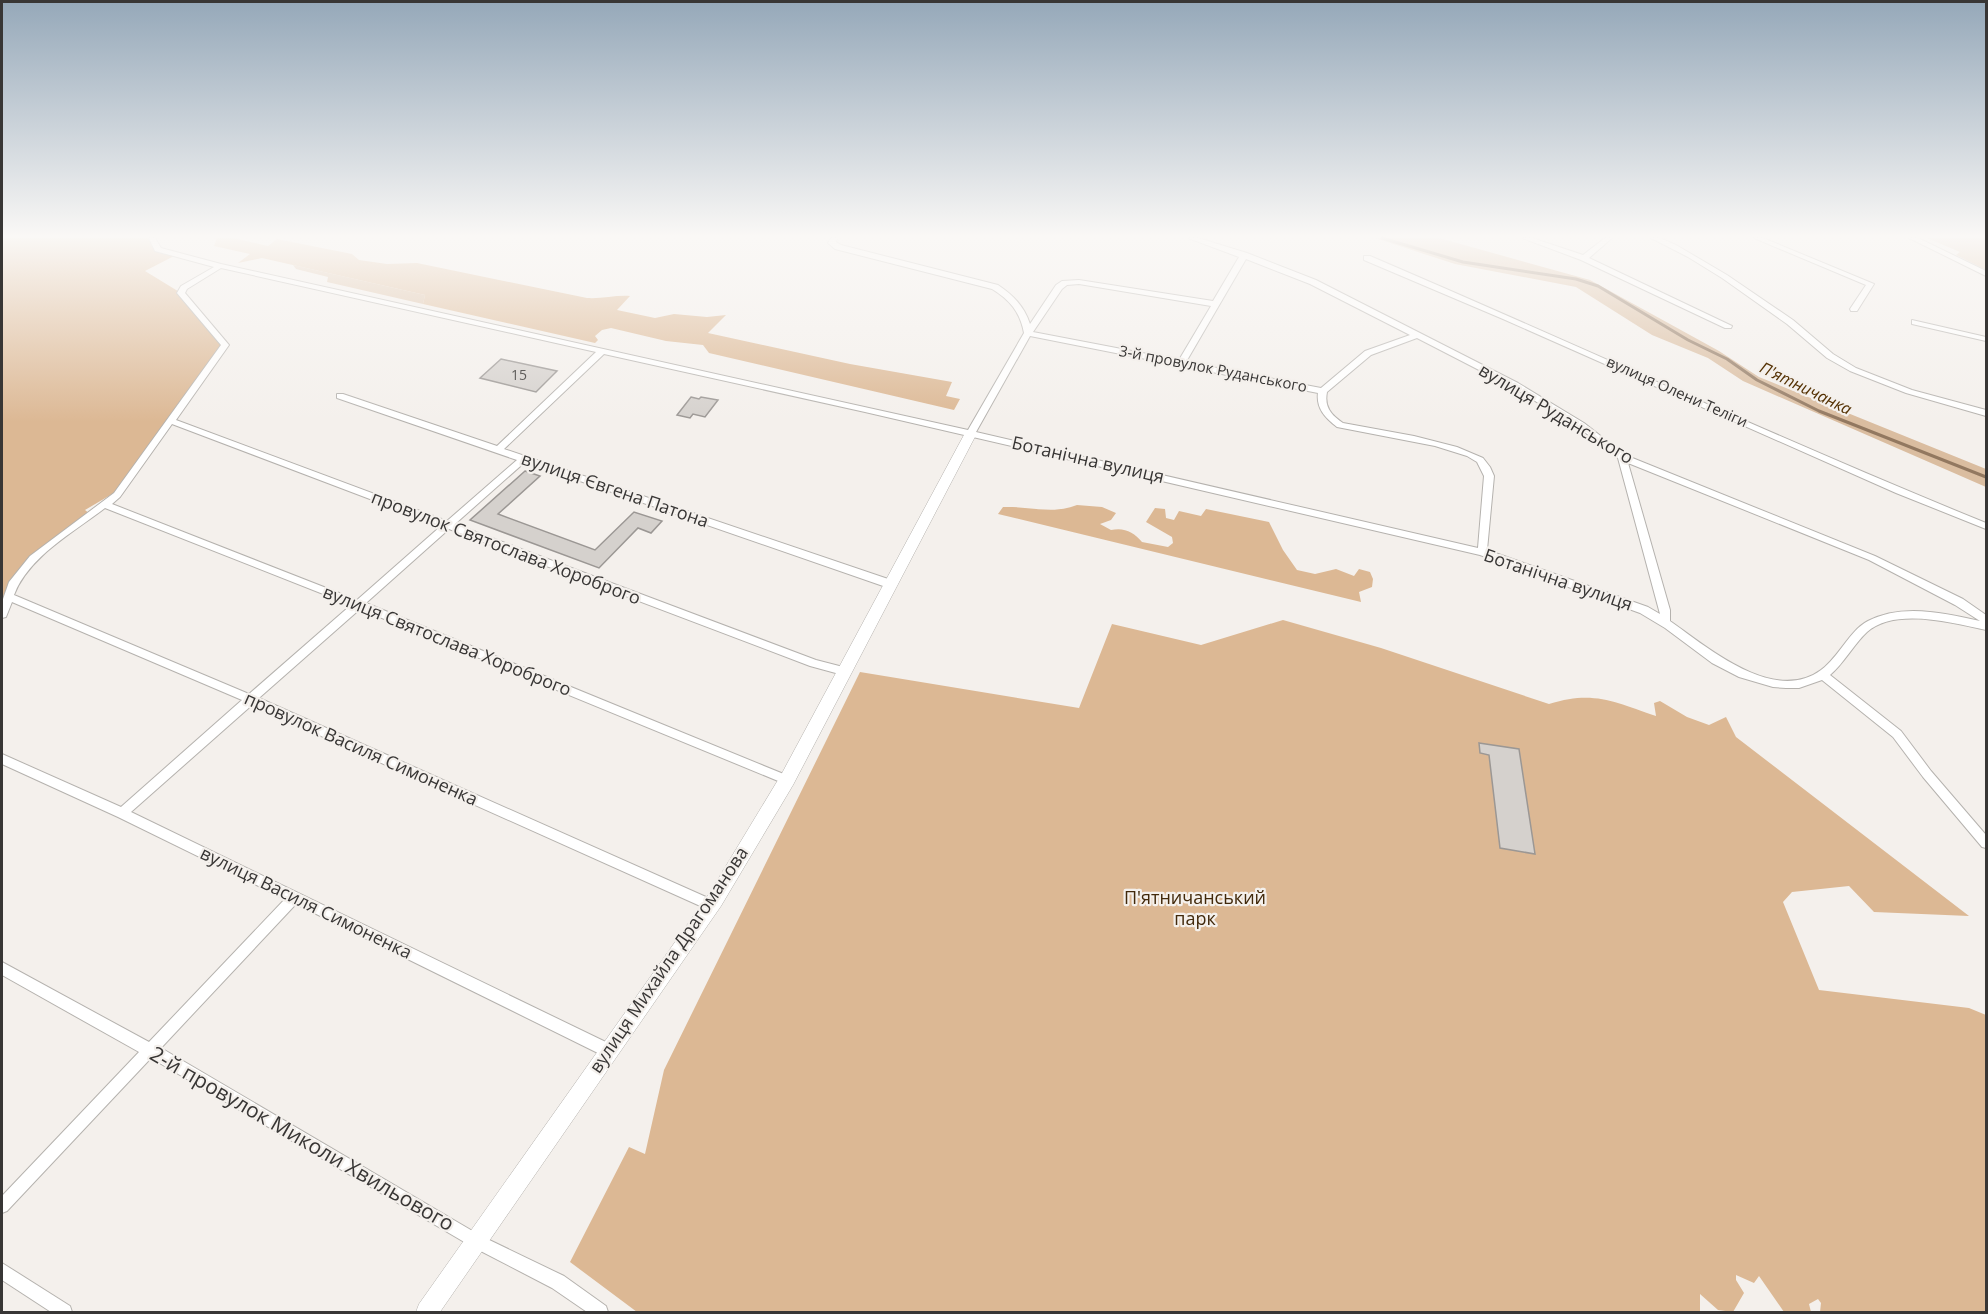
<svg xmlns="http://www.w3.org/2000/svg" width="1988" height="1314" viewBox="0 0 1988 1314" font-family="'Open Sans',sans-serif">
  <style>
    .green { fill: #dabda0 }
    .forest { fill: #dcb894 }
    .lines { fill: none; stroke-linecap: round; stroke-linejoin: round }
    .stream { stroke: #927860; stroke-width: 3 }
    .building { fill: #d5d1cd; stroke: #9b9794; stroke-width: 1.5 }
    .street-casing { stroke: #b5b2ae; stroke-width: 2 }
    .secondary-casing { stroke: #b5b2ae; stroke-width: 1 }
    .street { fill: #fff; fill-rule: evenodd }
    .secondary { fill: #fff; fill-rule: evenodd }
    .labels { text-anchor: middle; stroke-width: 4.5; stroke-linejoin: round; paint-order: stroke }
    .far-number-label { font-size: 14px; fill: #5f5d5b }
    .far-street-label { font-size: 15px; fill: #383635; stroke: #f4f0ec }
    .far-water-label { font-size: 16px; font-style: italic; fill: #553204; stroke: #f4f0ec }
    .street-label { font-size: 18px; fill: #383635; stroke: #f4f0ec }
    .park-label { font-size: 18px; fill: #42290b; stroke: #f4f0ec }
    .near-street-label { font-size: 21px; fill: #383635; stroke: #f4f0ec }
  </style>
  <rect width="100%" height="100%" fill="#f4f0ec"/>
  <g class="green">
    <path d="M 1375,238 L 1439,238 L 1590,280 L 1719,351 L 1759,377 L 1986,469 L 1986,487 L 1743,381 L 1708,358 L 1652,335 L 1576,287 L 1455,264 Z"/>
    <path d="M 1927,238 L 1986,238 L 1986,270 L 1956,255 L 1960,252 Z"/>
    <path d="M 293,265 L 425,295 L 423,304 L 327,282 L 328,277 L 296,269 Z"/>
  </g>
  <g class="forest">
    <path d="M 2,238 L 150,238 L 157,249 L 174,256 L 145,271 L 181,293 L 225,345 L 119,490 L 85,510 L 90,514 L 33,558 L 14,582 L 2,614 Z"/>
    <path d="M 217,238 L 234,238 L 268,246 L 277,239 L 352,254 L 359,260 L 387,264 L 417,263 L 587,298 C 601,299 616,295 630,296 L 617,310 L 655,318 L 674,314 L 707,317 L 726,315 L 708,333 L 850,364 L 952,382 L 946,396 L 960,399 L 954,410 L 709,353 L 703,345 L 666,341 L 611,328 L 602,330 L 595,336 L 598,340 L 595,343 L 423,304 L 425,295 L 262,258 L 238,263 L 250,254 L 214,246 Z"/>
    <path d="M 1077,505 L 1102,507 L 1116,513 L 1111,520 L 1100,524 L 1111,530 C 1124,527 1134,532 1142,542 L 1168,547 L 1173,543 L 1172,537 L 1146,522 L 1155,508 L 1165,509 L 1166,518 L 1174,520 L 1179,511 L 1201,516 L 1206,509 L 1269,522 L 1283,550 L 1297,570 L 1315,574 L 1336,569 L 1354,576 L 1359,569 L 1370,572 L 1373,579 L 1372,587 L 1359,592 L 1361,602 L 998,514 L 1003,507 C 1030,506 1052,515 1077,505 Z"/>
    <path d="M 1283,620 L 1381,648 L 1549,704 C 1594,690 1614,702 1656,716 L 1654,703 L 1660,701 L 1687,717 L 1709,725 L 1726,717 L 1736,737 L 1969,916 L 1874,912 L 1849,886 L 1792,892 L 1783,902 L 1819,990 L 1969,1008 L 1986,1015 L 1986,1312 L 1820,1312 L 1821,1303 L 1818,1299 L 1809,1304 L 1811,1312 L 1784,1312 L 1759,1276 L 1754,1283 L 1736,1275 L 1736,1280 L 1744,1293 L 1733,1312 L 1718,1310 L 1700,1294 L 1700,1312 L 637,1312 L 570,1262 L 629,1147 L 645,1154 L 664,1070 L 860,672 L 1079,708 L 1112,624 L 1201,645 Z"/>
  </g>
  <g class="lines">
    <path class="stream" d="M 1382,238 L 1463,262 L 1576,279 L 1598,286 L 1688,340 L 1727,359 L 1757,380 L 1819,411 L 1986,477"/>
  </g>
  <g class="building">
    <path d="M 501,359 L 557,371 L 536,392 L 480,378 Z"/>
    <path d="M 691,397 L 699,399 L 701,397 L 718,400 L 705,417 L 693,414 L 690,418 L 677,415 Z"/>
    <path d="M 525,471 L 540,476 L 498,514 L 595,550 L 634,512 L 662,521 L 651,533 L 638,528 L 599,568 L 470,520 Z"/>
    <path d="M 1479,743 L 1519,749 L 1535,854 L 1500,848 L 1489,755 L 1480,753 Z"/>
  </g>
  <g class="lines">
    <defs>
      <g id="street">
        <path d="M 149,238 L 155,238 L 161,248 L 221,264 L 968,430 L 1024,333 C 1020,312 1010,300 992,289 L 835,249 L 828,243 L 831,238 L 837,238 L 836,242 L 841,245 L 998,285 C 1013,295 1024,306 1030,324 L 1056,285 L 1062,281 L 1079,280 L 1213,301 L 1239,257 L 1188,238 L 1198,238 L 1247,253 L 1316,280 L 1518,383 L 1584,423 L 1625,455 L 1875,556 L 1963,599 L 1986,615 L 1986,630 C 1953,623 1895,607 1867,632 C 1853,645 1845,662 1830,675 L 1901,731 L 1931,771 L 1986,835 L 1986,848 L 1982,847 L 1923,777 L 1893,737 L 1822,680 L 1799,688 L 1786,688 L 1773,687 L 1739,677 L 1712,663 L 1665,628 L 1640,613 L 1480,555 L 865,412 L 604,354 L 504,449 L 894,581 L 895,584 L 894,587 L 886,587 L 525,462 L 455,524 L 816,660 L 847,668 L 848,671 L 847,674 L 843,675 L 810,666 L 449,529 L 366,603 L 791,777 L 793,780 L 791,783 L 787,785 L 783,783 L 360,609 L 259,698 L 715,901 L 717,905 L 715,909 L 711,911 L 707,909 L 252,705 L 131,812 L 614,1046 L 616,1051 L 614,1056 L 609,1058 L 604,1056 L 296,904 L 161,1048 L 481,1236 L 564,1276 L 606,1306 L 608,1312 L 587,1312 L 552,1288 L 471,1246 L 151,1058 L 7,1211 L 2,1213 L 2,1196 L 139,1052 L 2,975 L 2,962 L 149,1042 L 285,899 L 118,817 L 2,764 L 2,754 L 121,807 L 242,700 L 12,602 L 6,617 L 2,618 L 2,602 L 9,582 L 30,556 L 114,493 L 221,345 L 177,293 L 181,286 L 214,267 L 155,251 ZM 1246,259 L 1310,284 L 1410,335 L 1365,351 L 1321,388 L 1186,362 ZM 221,268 L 596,352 L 497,446 L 343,394 L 337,394 L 337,398 L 517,460 L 447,521 L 176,420 L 229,345 L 185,293 L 187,289 ZM 1079,284 L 1211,306 L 1179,360 L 1033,332 L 1062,289 L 1067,285 ZM 1030,336 L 1318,393 C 1316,408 1325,418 1337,427 L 1435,446 L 1467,456 L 1477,462 L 1484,476 L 1478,548 L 976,432 ZM 1417,338 L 1512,387 L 1578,427 L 1618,458 L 1660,614 L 1648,607 L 1487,550 L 1494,476 L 1490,467 L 1483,458 L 1457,447 L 1414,436 L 1343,423 C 1331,415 1324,407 1327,392 L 1371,355 ZM 172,424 L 441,526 L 357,600 L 112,504 L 120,497 ZM 1628,463 L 1869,560 L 1955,605 L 1980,621 C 1944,613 1902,603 1868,621 C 1849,631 1839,657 1821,670 C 1774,705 1707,647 1670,621 L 1670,610 ZM 105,508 L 351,605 L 249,694 L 14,595 C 28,557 74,532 105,508 Z"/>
        <path d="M 1522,238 L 1532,238 L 1583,255 L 1605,238 L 1612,238 L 1589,258 L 1732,326 L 1731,328 L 1725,328 L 1581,260 Z"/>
        <path d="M 1651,238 L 1660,238 L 1676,245 L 1727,275 L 1793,320 L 1833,354 L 1856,368 L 1912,390 L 1986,410 L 1986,416 L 1906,393 L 1850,371 L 1827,358 L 1787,324 L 1722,278 L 1688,257 Z"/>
        <path d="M 1754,238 L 1763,238 L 1874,284 L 1857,311 L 1851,311 L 1850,309 L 1866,285 Z"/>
        <path d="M 1909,238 L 1918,238 L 1986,271 L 1986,276 Z"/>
        <path d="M 1364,256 L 1370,256 C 1576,344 1779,439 1986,523 L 1986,529 L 1896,493 L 1503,319 L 1364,260 Z"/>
        <path d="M 1912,320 L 1986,337 L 1986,341 L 1912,324 Z"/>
        <path d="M 2,1263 L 70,1306 L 72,1312 L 51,1312 L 2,1280 Z"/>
      </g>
      <path id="secondary" d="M 971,429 L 977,433 L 793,785 L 721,906 L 440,1312 L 416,1312 L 419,1304 L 709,894 L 781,775 L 965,433 Z"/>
    </defs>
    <use href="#street" class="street-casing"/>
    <use href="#secondary" class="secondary-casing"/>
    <use href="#street" class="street"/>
    <use href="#secondary" class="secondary"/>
  </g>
  <linearGradient id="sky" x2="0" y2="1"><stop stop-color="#95a8b9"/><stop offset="0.56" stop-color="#faf8f6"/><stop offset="1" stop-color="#faf8f6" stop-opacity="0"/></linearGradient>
  <rect width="1988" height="422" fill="url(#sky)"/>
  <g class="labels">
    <g class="far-number-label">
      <text x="519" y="380">15</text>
    </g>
    <g class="far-street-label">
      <text transform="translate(1213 369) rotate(11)" y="5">3-й провулок Руданського</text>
      <text transform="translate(1677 392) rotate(24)" y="5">вулиця Олени Теліги</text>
    </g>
    <g class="far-water-label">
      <text transform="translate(1806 388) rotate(26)" y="6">П'ятничанка</text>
    </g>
    <g class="street-label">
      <text transform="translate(1556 414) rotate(31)" y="6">вулиця Руданського</text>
      <text transform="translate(1088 460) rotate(13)" y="6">Ботанічна вулиця</text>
      <text transform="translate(615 490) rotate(19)" y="6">вулиця Євгена Патона</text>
      <text transform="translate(506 548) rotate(21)" y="6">провулок Святослава Хороброго</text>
      <text transform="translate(1558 580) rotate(19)" y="6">Ботанічна вулиця</text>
      <text transform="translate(447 641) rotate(22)" y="6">вулиця Святослава Хороброго</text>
      <text transform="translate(361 749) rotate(24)" y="6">провулок Василя Симоненка</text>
      <text transform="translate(306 903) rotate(26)" y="6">вулиця Василя Симоненка</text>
      <text transform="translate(669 960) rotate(-56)" y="6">вулиця Михайла Драгоманова</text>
    </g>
    <g class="park-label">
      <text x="1195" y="904">П'ятничанський<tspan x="1195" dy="21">парк</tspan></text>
    </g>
    <g class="near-street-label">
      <text transform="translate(302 1139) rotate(30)" y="7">2-й провулок Миколи Хвильового</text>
    </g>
  </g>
  <rect width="1988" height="1314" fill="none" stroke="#383635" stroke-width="6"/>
</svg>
